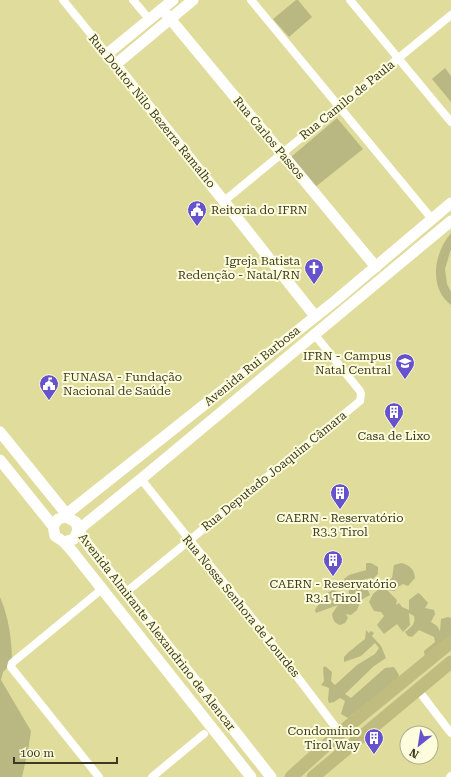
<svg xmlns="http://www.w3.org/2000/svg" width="451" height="777" viewBox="0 0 451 777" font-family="'Roboto Serif',serif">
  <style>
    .green { fill: #bab882 }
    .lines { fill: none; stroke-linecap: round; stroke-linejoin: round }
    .street { stroke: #fff; stroke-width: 8 }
    .secondary { stroke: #fff; stroke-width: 11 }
    .primary { stroke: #c0bc7f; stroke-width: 13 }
    .labels { text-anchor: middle; stroke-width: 4; stroke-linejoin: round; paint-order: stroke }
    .street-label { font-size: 12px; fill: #3c3b21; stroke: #fdfcdc }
    .poi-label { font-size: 12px; fill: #3c3b21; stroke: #fdfcdc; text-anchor: end }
  </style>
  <rect width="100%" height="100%" fill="#dfdc9c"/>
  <g class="green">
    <path d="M 296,0 L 298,0 L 312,17 L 289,37 L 273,19 Z"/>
    <path d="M 445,68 L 451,76 L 451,102 L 432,79 Z"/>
    <path d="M 337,118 L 363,149 L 314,188 L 291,157 Z"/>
    <path d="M 451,233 L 451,249 L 445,269 L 447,284 L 451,292 L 451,305 C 428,287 434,253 451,233 Z"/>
    <path d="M 366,563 L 371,563 L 378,567 L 378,574 L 373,579 C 366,578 361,579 359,586 L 366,585 L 370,595 L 361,600 L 357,610 L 351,615 L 346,614 L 348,618 L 345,623 L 340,625 C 334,623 333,620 332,614 L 338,605 L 316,613 L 315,610 L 325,594 L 333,590 L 349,597 L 349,591 L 345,587 L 344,579 L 349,575 L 366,570 Z"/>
    <path d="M 401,563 C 410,565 414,569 415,578 L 408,586 L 403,584 L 398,587 L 395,591 L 387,590 L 397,600 L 396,605 L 399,603 L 402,607 L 409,610 L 409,600 L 418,593 L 420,594 L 428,603 L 425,608 L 434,610 L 435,614 L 431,622 L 437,626 L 440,631 L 441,619 L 448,617 L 451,618 L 451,639 L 425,657 L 424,651 L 435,642 L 434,637 L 419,630 L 412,637 L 408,636 L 405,632 C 411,627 416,624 414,616 L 409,613 L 410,625 L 403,632 L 397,624 L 384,634 L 377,625 L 384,616 L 381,612 L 374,611 L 369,602 L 373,594 L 392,578 L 394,565 Z"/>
    <path d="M 0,597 C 9,618 12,641 12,663 L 3,672 L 1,680 L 31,731 L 28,751 L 22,777 L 0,777 Z"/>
    <path d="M 366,630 L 369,633 L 371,631 L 374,633 L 372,636 L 381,646 L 386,658 L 374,666 L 345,694 L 351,698 L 385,668 L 394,667 L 399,675 L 397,680 L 348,718 L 341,714 L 345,701 L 340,698 L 334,702 L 329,703 L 328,700 L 329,688 L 321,685 L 324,681 L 323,668 L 325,666 L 332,672 L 331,681 L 335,685 L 357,665 L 375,654 L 379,648 L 375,643 L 361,656 L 344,662 L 344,657 C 350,650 358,645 365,639 Z"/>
  </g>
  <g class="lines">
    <g class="street">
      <path d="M 63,0 L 107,54"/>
      <path d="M 133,0 L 149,19"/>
      <path d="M 251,0 L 432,219"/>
      <path d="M 350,0 L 451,122"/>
      <path d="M 224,201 L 451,15"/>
      <path d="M 141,479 L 260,628 L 340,733"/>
      <path d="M 125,593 L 360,401 L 361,394 L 360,391 L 315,335"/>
      <path d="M 418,690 L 451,733"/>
      <path d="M 99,777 L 11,667 L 12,663 L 102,589"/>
      <path d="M 152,777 L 204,734"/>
      <path d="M 450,777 L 451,776"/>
    </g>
    <g class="secondary">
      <path d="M 173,0 L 107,54 L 315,316"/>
      <path d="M 162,9 L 376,267"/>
      <path d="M 115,65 L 193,0"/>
      <path d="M 0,432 L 64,511 L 66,517"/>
      <path d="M 0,460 L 53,526 L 55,536 L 64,542 L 72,551 L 251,777"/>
      <path d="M 66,517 L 76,522 L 78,530 L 88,545 L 271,777"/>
      <path d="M 53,526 L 58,519 L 66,517 L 69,512 L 335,301 L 451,203"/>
      <path d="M 64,542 L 74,539 L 78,530 L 141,479 L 451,221"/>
    </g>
    <g class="primary">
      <path d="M 291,777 L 340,733 L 451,642"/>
      <path d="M 313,777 L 451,662"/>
    </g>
  </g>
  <defs>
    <symbol id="civic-pin" viewBox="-11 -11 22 30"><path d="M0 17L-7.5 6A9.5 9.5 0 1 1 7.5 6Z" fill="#6652cc" stroke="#fdfcdc"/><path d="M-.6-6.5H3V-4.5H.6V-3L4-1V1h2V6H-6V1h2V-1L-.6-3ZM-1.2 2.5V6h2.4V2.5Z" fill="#fff"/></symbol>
    <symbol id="church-pin" viewBox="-11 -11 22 30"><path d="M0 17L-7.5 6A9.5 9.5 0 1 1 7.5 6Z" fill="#6652cc" stroke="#fdfcdc"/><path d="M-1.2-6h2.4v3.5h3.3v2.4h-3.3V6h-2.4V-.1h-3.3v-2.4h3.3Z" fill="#fff"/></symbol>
    <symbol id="university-pin" viewBox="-11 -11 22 30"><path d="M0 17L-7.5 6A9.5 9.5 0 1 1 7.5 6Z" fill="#6652cc" stroke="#fdfcdc"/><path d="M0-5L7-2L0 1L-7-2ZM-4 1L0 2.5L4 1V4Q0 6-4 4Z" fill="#fff"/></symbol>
    <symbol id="building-pin" viewBox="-11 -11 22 30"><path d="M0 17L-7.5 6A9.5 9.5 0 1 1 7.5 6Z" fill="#6652cc" stroke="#fdfcdc"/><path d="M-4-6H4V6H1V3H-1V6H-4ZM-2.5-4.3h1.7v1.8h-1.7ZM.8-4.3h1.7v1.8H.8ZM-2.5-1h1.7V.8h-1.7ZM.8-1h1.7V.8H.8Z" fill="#fff"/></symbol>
  </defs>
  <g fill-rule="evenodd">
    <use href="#civic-pin" x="186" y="199" width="22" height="30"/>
    <use href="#church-pin" x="303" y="257" width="22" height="30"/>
    <use href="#university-pin" x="394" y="352" width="22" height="30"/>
    <use href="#civic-pin" x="38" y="373" width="22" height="30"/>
    <use href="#building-pin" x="383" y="401" width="22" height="30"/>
    <use href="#building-pin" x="329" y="482" width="22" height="30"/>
    <use href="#building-pin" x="322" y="549" width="22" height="30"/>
    <use href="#building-pin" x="363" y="727" width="22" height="30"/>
  </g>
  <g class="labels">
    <g class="street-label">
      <text transform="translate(347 100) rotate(-39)" y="4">Rua Camilo de Paula</text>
      <text transform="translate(152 111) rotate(51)" y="4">Rua Doutor Nilo Bezerra Ramalho</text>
      <text transform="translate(269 138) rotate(50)" y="4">Rua Carlos Passos</text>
      <text transform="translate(252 366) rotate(-39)" y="4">Avenida Rui Barbosa</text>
      <text transform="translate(274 471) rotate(-39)" y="4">Rua Deputado Joaquim Câmara</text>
      <text transform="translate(241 606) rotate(51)" y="4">Rua Nossa Senhora de Lourdes</text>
      <text transform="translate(157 632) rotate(52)" y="4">Avenida Almirante Alexandrino de Alencar</text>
    </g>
    <g class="poi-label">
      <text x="211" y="214" text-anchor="start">Reitoria do IFRN</text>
      <text x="300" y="265">Igreja Batista<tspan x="300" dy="14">Redenção - Natal/RN</tspan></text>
      <text x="391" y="360">IFRN - Campus<tspan x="391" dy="14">Natal Central</tspan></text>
      <text x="63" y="381" text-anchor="start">FUNASA - Fundação<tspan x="63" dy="14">Nacional de Saúde</tspan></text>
      <text x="394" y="440" text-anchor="middle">Casa de Lixo</text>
      <text x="340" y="522" text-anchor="middle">CAERN - Reservatório<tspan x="340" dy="14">R3.3 Tirol</tspan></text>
      <text x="333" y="588" text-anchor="middle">CAERN - Reservatório<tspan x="333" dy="14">R3.1 Tirol</tspan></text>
      <text x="360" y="735">Condomínio<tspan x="360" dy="14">Tirol Way</tspan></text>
    </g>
  </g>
  <g transform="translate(419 745) rotate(210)"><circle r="19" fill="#fdfcdc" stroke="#b0af91"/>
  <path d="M0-3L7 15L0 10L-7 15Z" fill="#6652cc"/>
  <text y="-6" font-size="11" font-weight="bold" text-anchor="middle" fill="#3c3b21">N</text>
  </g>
  <path d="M14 757v6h103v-6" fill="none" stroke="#3c3b21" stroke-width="2"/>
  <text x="20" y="757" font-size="12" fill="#3c3b21" stroke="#fdfcdc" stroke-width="3" paint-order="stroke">100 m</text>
</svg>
